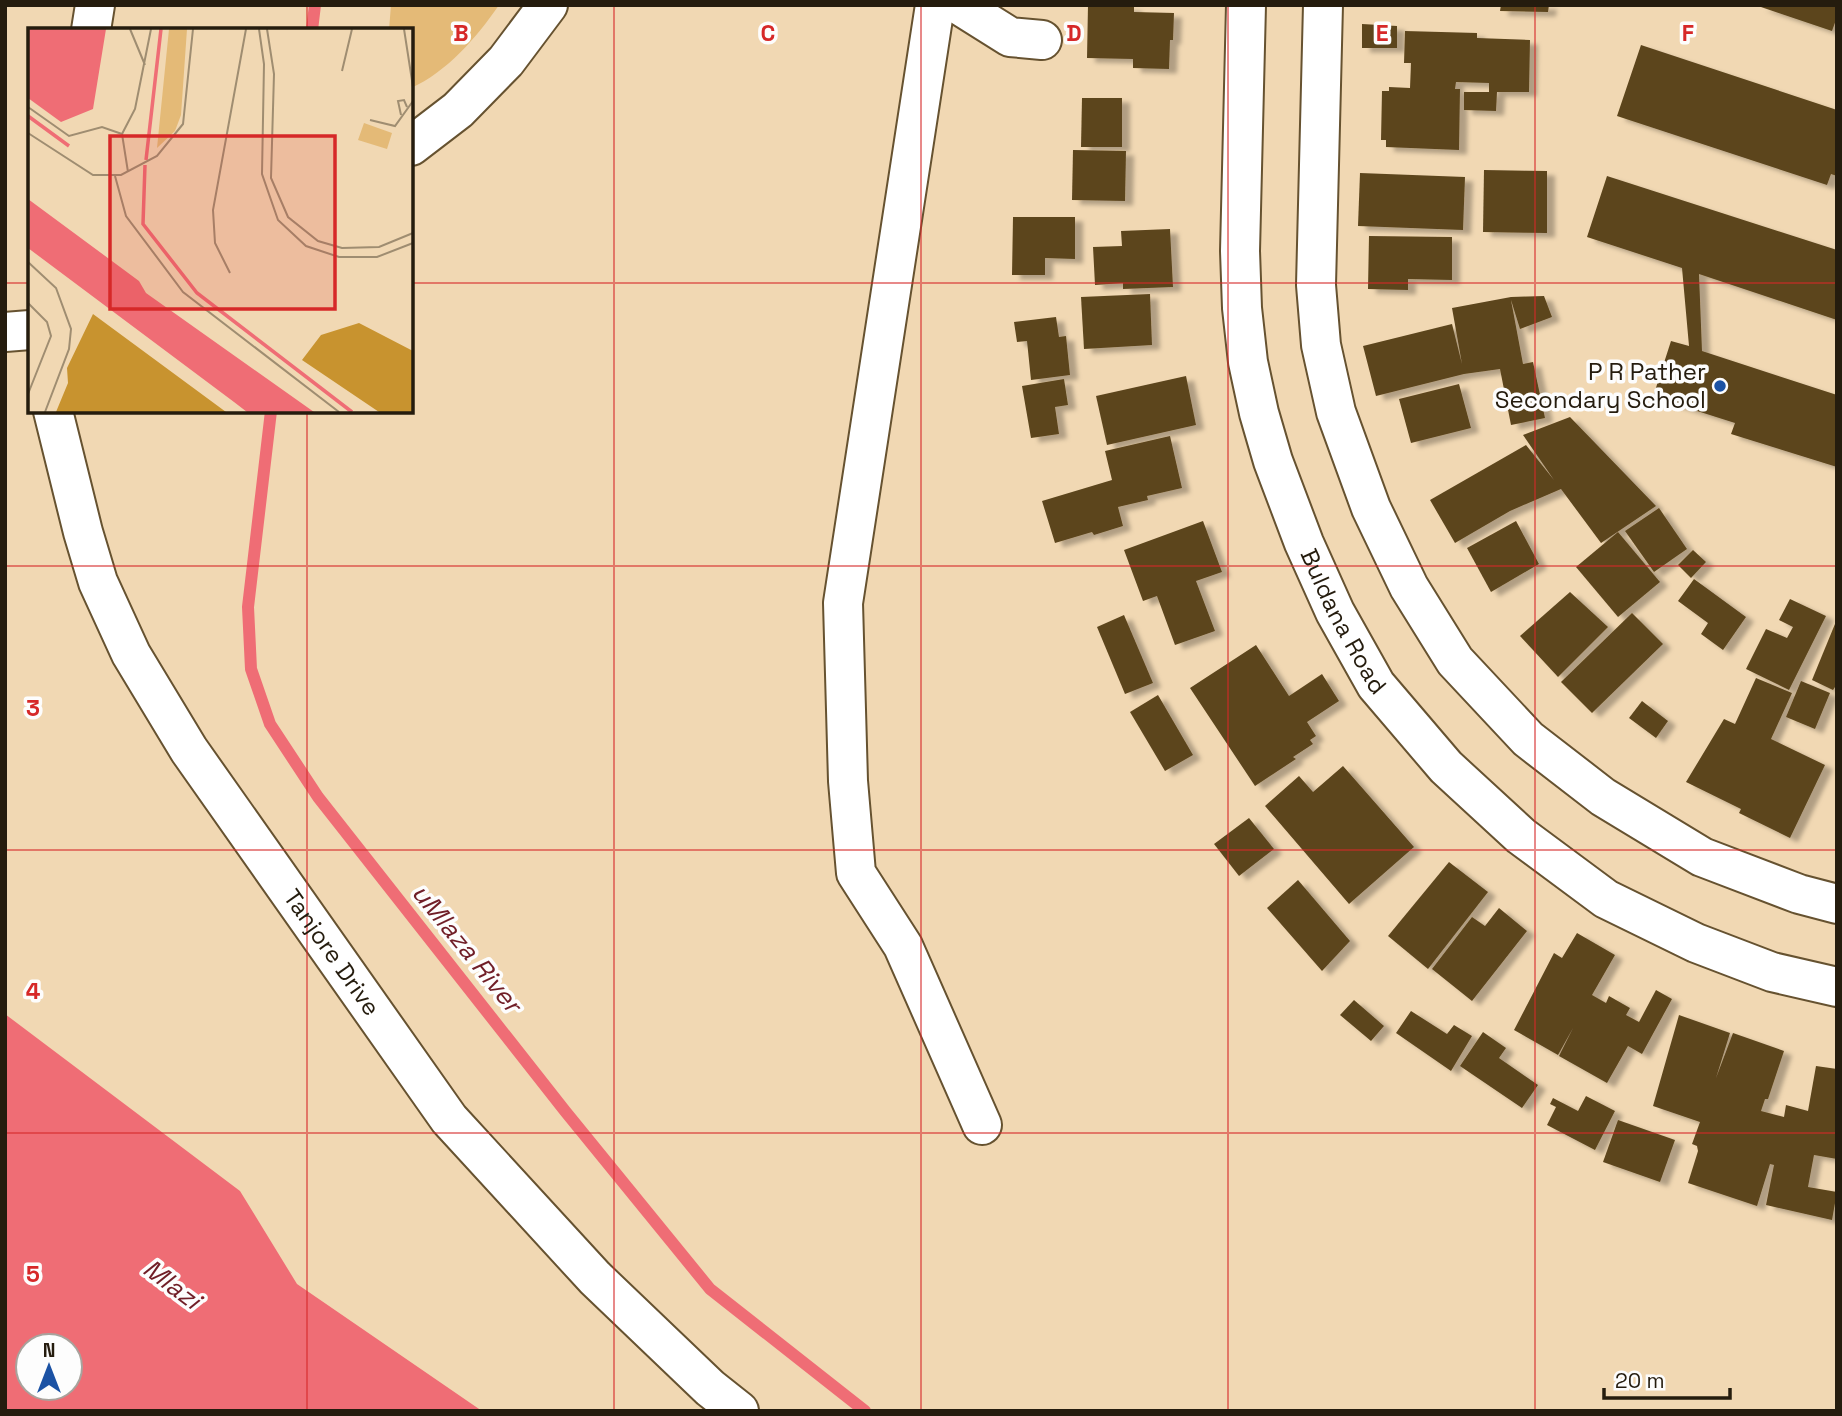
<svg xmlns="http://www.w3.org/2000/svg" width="1842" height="1416" viewBox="0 0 1842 1416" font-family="'Space Grotesk',sans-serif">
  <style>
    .green { fill: #e4ba77 }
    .water { fill: #ef6d75; fill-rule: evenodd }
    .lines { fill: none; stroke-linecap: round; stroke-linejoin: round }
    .stream { stroke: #ef6d75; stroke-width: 12 }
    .building { fill: #5c451d; filter: url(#shadow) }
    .minor-casing { stroke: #665230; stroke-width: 42 }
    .minor { stroke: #fff; stroke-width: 38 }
    .grid { fill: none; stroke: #d62828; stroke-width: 2; stroke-opacity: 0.55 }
    .poi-dot { fill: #1b52a4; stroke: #fdfdfd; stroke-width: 2.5 }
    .labels { text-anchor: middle; stroke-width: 7; stroke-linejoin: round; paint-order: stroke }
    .poi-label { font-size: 24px; fill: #251c0e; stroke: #fdfdfd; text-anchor: end }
    .street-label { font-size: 24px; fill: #251c0e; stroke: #fdfdfd }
    .water-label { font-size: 26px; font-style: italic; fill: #701e27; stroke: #fdfdfd }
    .inset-river { fill: none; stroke: #ef6d75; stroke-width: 3.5 }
    .inset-road { fill: none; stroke: #9f8d71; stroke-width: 2 }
    .view { fill: #d62828; fill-opacity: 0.15; stroke: #d62828; stroke-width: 3.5 }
    .inset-edge { fill: none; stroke: #251c0e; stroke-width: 3.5 }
    .grid-label { font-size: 23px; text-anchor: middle; font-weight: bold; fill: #d62828; stroke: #fdfdfd; stroke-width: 7; stroke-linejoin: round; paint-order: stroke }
  </style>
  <defs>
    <filter id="shadow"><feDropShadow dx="8" dy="4.5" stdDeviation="2" flood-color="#0004"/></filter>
  </defs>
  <rect width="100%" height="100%" fill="#f1d8b3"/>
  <path class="green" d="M 391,5 L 499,5 C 477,37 447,72 411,88 L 411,30 L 389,30 Z"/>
  <path class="water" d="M 5,1014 L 240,1191 L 297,1284 L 482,1411 L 5,1411 ZM 28,1346 L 70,1346 L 70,1388 L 28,1388 Z"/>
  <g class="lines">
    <g class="stream">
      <path d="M 312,30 L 315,5"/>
      <path d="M 271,411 L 248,607 L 251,669 L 270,724 L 318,797 L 565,1111 L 710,1289 L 865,1411"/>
    </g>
  </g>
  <g class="building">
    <path d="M 1088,5 L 1134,7 L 1134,12 L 1174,13 L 1173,40 L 1170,40 L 1169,69 L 1133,68 L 1133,59 L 1087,58 Z"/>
    <path d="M 1501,5 L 1549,5 L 1548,12 L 1500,11 Z"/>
    <path d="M 1837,5 L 1837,17 L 1832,31 L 1758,6 Z"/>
    <path d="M 1362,24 L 1397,26 L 1397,48 L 1362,48 Z"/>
    <path d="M 1405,31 L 1477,33 L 1477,38 L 1530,40 L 1529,92 L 1497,92 L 1496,111 L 1464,110 L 1464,92 L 1489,92 L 1489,83 L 1456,82 L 1455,89 L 1460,89 L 1459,150 L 1386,147 L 1386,140 L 1381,140 L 1382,91 L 1389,91 L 1389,87 L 1410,88 L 1411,63 L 1404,63 Z"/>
    <path d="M 1641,45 L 1837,110 L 1837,176 L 1831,174 L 1827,185 L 1617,116 Z"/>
    <path d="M 1082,98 L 1122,98 L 1122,147 L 1081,147 Z"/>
    <path d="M 1073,150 L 1126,151 L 1125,201 L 1072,200 Z"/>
    <path d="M 1484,170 L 1547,171 L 1547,233 L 1483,232 Z"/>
    <path d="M 1360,173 L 1465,177 L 1463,230 L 1358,226 Z"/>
    <path d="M 1607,176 L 1837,250 L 1837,320 L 1699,274 L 1702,351 L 1837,395 L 1837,467 L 1731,434 L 1735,423 L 1653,397 L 1671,341 L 1689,346 L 1682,268 L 1587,237 Z"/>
    <path d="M 1013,217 L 1075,217 L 1075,259 L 1045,258 L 1045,275 L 1012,275 Z"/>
    <path d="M 1170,229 L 1173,287 L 1123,289 L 1123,283 L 1095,285 L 1093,247 L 1122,246 L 1121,231 Z"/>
    <path d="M 1369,236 L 1452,237 L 1452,280 L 1408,279 L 1408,290 L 1368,289 Z"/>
    <path d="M 1150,294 L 1152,345 L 1084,349 L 1081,297 Z"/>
    <path d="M 1544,296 L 1552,317 L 1520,329 L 1511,300 L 1523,364 L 1533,362 L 1545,418 L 1511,425 L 1500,369 L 1464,374 L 1376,396 L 1363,346 L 1452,324 L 1462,364 L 1452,308 L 1511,297 Z"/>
    <path d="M 1056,317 L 1059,337 L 1066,336 L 1070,375 L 1031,380 L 1027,341 L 1017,342 L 1014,322 Z"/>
    <path d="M 1186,376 L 1196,425 L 1107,445 L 1096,396 Z"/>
    <path d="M 1064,379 L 1068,405 L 1055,407 L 1059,434 L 1031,438 L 1022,386 Z"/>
    <path d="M 1459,384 L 1471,428 L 1411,443 L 1399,399 Z"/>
    <path d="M 1570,417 L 1656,506 L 1601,543 L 1561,489 L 1510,511 L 1455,543 L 1430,500 L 1526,445 L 1554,480 L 1523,435 Z"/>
    <path d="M 1170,436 L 1182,488 L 1147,496 L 1148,500 L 1118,507 L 1123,526 L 1094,535 L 1092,532 L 1055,543 L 1042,501 L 1112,480 L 1105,451 Z"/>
    <path d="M 1659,508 L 1687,549 L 1654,572 L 1625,531 Z"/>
    <path d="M 1203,521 L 1222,572 L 1196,581 L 1215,631 L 1175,645 L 1157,596 L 1143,601 L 1124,550 Z"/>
    <path d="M 1516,521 L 1539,564 L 1491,592 L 1467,548 Z"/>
    <path d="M 1618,532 L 1660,582 L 1618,617 L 1576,567 Z"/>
    <path d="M 1693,550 L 1706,562 L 1691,578 L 1678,565 Z"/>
    <path d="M 1694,579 L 1746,617 L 1723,650 L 1701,634 L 1708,623 L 1678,601 Z"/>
    <path d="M 1570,592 L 1608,627 L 1558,677 L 1520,636 Z"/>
    <path d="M 1790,599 L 1826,616 L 1789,690 L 1746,669 L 1766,629 L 1787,638 L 1793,627 L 1779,620 Z"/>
    <path d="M 1632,613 L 1663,644 L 1592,713 L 1561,682 Z"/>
    <path d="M 1124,615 L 1153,683 L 1125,694 L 1097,627 Z"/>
    <path d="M 1837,619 L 1837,684 L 1833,690 L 1812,680 Z"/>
    <path d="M 1256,645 L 1289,696 L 1322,674 L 1339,701 L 1307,722 L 1316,736 L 1310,740 L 1313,744 L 1293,757 L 1296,759 L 1255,786 L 1190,688 Z"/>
    <path d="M 1756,678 L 1792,693 L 1771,739 L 1825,765 L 1790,838 L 1739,813 L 1741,809 L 1686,782 L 1724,719 L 1735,724 Z"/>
    <path d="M 1801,681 L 1830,693 L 1815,729 L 1786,717 Z"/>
    <path d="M 1158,695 L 1193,755 L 1165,771 L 1130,712 Z"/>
    <path d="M 1642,701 L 1668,721 L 1656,738 L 1629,718 Z"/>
    <path d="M 1343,766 L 1414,847 L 1349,904 L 1265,806 L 1299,776 L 1313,792 Z"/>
    <path d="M 1249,818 L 1274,849 L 1239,876 L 1214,844 Z"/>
    <path d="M 1449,862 L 1488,892 L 1428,969 L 1388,936 Z"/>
    <path d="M 1298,880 L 1350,941 L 1322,971 L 1267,908 Z"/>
    <path d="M 1499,908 L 1527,931 L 1472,1001 L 1432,969 L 1472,917 L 1485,926 Z"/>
    <path d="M 1577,933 L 1615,955 L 1592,995 L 1606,1003 L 1609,996 L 1630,1008 L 1626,1015 L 1639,1022 L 1656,990 L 1672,999 L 1642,1054 L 1628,1046 L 1607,1083 L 1559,1056 L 1573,1028 L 1558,1055 L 1514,1030 L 1554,953 L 1562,958 Z"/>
    <path d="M 1354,1000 L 1384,1026 L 1371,1041 L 1340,1015 Z"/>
    <path d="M 1411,1011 L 1447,1034 L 1454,1025 L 1472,1036 L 1451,1071 L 1396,1033 Z"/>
    <path d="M 1679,1015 L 1730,1033 L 1716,1078 L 1733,1033 L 1784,1051 L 1768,1099 L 1765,1099 L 1761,1111 L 1784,1117 L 1786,1105 L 1808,1111 L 1816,1066 L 1837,1069 L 1837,1159 L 1814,1155 L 1808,1187 L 1837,1192 L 1832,1220 L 1766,1205 L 1774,1165 L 1770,1164 L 1757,1206 L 1688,1183 L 1698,1151 L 1697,1146 L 1692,1144 L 1700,1122 L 1653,1106 Z"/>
    <path d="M 1483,1032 L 1506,1048 L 1499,1058 L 1538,1085 L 1522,1108 L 1460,1066 Z"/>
    <path d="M 1586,1096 L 1615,1111 L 1595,1150 L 1547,1125 L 1556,1107 L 1550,1104 L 1553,1098 L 1578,1111 Z"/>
    <path d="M 1618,1120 L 1675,1140 L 1660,1182 L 1603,1162 Z"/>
  </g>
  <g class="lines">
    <defs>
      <g id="minor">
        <path d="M 935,5 L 843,603 L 848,781 L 856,873 L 903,946 L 982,1125"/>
        <path d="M 959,5 L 1010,37 L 1042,40"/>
        <path id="s1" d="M 1246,5 L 1240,251 L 1242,308 L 1248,362 L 1259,413 L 1273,461 L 1304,543 L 1335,612 L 1376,685 L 1446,767 L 1521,836 L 1606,899 L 1696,943 L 1772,972 L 1837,987"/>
        <path d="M 1323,5 L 1316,285 L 1321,345 L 1336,412 L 1371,508 L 1409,587 L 1455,661 L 1528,739 L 1603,797 L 1702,857 L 1799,894 L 1837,904"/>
        <path d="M 91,30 L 95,5"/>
        <path d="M 411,146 L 458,110 L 506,61 L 548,5"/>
        <path d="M 5,332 L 30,330"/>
        <path id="s2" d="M 53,411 L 83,532 L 98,582 L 131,654 L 189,750 L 449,1119 L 595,1278 L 710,1388 L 739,1411"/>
      </g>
    </defs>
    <use href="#minor" class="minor-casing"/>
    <use href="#minor" class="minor"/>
  </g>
  <path class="grid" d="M 307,5 L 307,30M 614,5 L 614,1411M 921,5 L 921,1411M 1228,5 L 1228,1411M 1535,5 L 1535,1411M 5,283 L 30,283M 411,283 L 1837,283M 307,411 L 307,1411M 5,566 L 1837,566M 5,850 L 1837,850M 5,1133 L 1837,1133"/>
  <circle class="poi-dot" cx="1720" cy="386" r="7"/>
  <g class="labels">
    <g class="poi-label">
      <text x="1706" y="380">P R Pather<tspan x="1706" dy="28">Secondary School</tspan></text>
    </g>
    <g class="street-label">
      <text dy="8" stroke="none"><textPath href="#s1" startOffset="635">Buldana Road</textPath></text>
      <text dy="8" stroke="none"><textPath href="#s2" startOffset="616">Tanjore Drive</textPath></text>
    </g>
    <g class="water-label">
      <text transform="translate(467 948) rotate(51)" y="9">uMlaza River</text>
      <text transform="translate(172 1284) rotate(37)" y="9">Mlazi</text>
    </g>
  </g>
  <g transform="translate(28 28)">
    <rect width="385" height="385" fill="#f1d8b3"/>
    <path d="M 141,1 L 159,1 L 153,87 L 147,103 L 129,120 ZM 336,95 L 364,105 L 359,121 L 330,112 Z" fill="#e4ba77"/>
    <path d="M 65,286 L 198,384 L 28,384 L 40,355 L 39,340 ZM 331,295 L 385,323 L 385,384 L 351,384 L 274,332 L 293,307 Z" fill="#c8932f"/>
    <path d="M 0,1 L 78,1 L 65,81 L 33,94 L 0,70 ZM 0,171 L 111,253 L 118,265 L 286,384 L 219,384 L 206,374 L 0,220 Z" fill="#ef6d75"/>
    <path class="inset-river" d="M 0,88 L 41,118M 118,132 L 133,1M 117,137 L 115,196 L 169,265 L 324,384"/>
    <path class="inset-road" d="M 102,1 L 117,37M 231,1 L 236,36 L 234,146 L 250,192 L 278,218 L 311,229 L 349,229 L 385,215M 239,1 L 246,46 L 243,150 L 260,189 L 290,213 L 314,220 L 351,219 L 385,205M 376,1 L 385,59M 314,43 L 324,1M 0,79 L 41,108 L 74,99 L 94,106M 373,87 L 370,73 L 376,72 L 379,79M 342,92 L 367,98 L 385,73M 0,105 L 65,147 L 93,147 L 129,128 L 155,96 L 165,1M 100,144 L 94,106 L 107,81 L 123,1M 87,148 L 98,188 L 155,264 L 311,384M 0,234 L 28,260 L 43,301 L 41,321 L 17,384M 202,245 L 187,215 L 185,182 L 218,1M 0,275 L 19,294 L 23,308 L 0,366"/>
    <path class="view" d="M 82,108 L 307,108 L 307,281 L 82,281 Z"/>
    <rect width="385" height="385" class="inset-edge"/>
  </g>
  <g class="grid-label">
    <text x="461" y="41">B</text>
    <text x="768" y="41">C</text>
    <text x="1074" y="41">D</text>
    <text x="1382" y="41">E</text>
    <text x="1688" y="41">F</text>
    <text x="33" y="716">3</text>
    <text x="33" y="999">4</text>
    <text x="33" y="1282">5</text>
  </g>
  <rect width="1842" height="1416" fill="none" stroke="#251c0e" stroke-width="14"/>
  <g transform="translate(49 1367)"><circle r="33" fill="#fdfdfd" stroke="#a7a39d" stroke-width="2"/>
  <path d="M0-5L12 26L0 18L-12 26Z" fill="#1b52a4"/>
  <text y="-10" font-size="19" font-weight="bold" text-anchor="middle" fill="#251c0e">N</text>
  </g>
  <path d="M1604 1388v10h126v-10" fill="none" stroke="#251c0e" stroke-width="3.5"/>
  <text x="1615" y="1388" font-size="21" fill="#251c0e" stroke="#fdfdfd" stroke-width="5" paint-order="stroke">20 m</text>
</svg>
